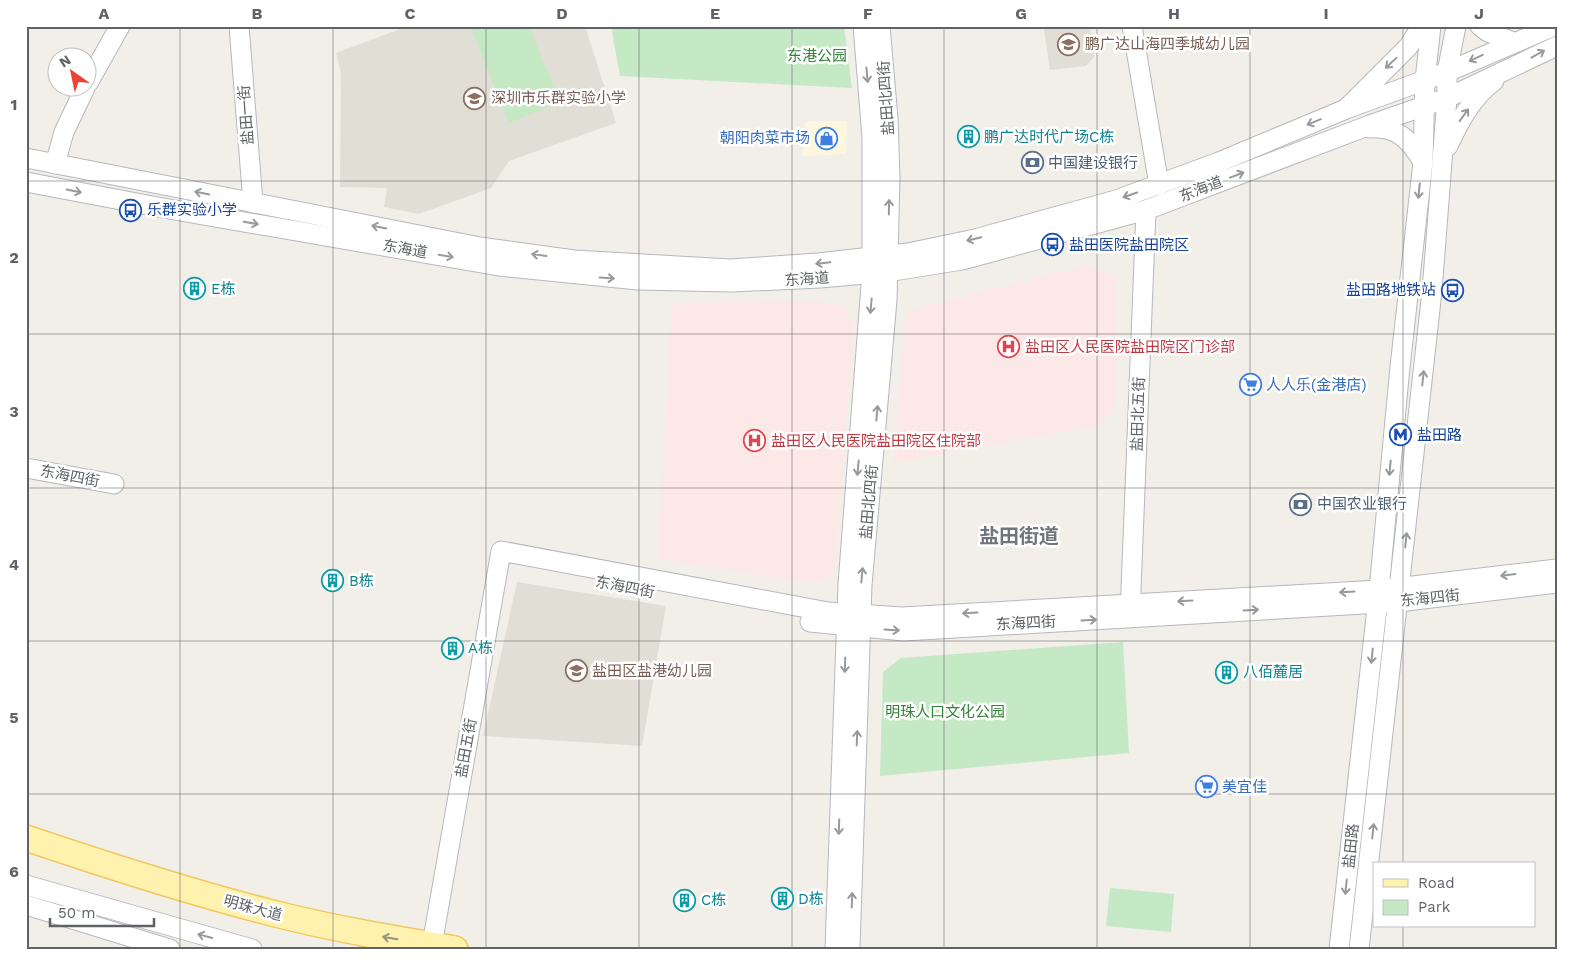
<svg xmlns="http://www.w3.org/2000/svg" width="1583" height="975" viewBox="0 0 1583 975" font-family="'Work Sans','Noto Sans SC',sans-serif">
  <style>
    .commercial { fill: #fef7e0 }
    .education { fill: #e1ded6 }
    .medical { fill: #fce8e6 }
    .green { fill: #c5e8c5 }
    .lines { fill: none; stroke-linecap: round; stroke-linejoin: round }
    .minor-casing { stroke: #b5b8bc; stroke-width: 21 }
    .major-casing { stroke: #f2c960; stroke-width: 28 }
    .minor { stroke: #fff; stroke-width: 19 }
    .major { stroke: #fff2af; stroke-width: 25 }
    .oneway { stroke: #979a9d }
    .oneway2 { stroke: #979581 }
    .grid { fill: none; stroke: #5f6368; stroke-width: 1; stroke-opacity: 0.55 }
    .labels { text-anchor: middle; stroke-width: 5; stroke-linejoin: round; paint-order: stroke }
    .education-label { font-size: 15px; fill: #785e54; stroke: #fff; text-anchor: start }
    .park-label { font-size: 15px; fill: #348238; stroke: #fff }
    .street-label { font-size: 15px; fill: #5f6368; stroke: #fff }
    .culture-label { font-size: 15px; fill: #0d838f; stroke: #fff; text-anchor: start }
    .shop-label { font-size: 15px; fill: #366cbe; stroke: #fff; text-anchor: start }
    .service-label { font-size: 15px; fill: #4e5e75; stroke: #fff; text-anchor: start }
    .transit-label { font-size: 15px; fill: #164399; stroke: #fff; text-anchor: start }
    .health-label { font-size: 15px; fill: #be3a42; stroke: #fff; text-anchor: start }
    .district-label { font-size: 20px; font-weight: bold; fill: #70757a; stroke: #fff }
    .neatline { fill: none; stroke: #5f6368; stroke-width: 2 }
    .grid-label { font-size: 16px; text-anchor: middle; font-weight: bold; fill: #5f6368 }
  </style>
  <rect width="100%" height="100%" fill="#f1efe8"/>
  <path class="commercial" d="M 805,121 L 847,121 L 846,154 L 803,156 Z"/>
  <g class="education">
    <path d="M 400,26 L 585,26 L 616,123 L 509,161 L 491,188 L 419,214 L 384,207 L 387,188 L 340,187 L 341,74 L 336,53 L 400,29 Z"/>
    <path d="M 1050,26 L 1090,26 L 1094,57 L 1086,66 L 1050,70 L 1044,30 Z"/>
    <path d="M 517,582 L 666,606 L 642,746 L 483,736 Z"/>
  </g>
  <g class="medical">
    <path d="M 1088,265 L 1116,277 L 1115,407 L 1100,425 L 893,463 L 906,311 Z"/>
    <path d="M 822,301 L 844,307 L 854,323 L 835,568 L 825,579 L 814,583 L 658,559 L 672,303 Z"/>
  </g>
  <g class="green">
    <path d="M 481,26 L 529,26 L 560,102 L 509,123 L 472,30 Z"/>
    <path d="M 611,26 L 844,26 L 852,88 L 620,76 Z"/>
    <path d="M 1123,642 L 1129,753 L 880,776 L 883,672 L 901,658 Z"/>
    <path d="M 1110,888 L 1174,894 L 1171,932 L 1106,926 Z"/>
  </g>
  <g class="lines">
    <defs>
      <g id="minor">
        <path d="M 239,26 L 253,203"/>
        <path d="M 1132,26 L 1159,185"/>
        <path d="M 1480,26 L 1488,32 L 1513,42"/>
        <path d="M 88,83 L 120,26"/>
        <path d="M 1347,108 L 1408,47 L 1422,26"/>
        <path d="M 1370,128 C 1397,126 1410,140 1423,162"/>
        <path d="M 1448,146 C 1459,122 1472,97 1494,81"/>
        <path d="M 26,158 L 480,247 L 574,260 L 730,269 L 818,263 L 908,253 L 975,239 L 1116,200 L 1219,162 L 1346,109 L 1447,72 L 1554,26"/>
        <path d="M 55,164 L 64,132 L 85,88"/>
        <path d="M 26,182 L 163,208 L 499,266 L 638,280 L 732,282 L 820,278 L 887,272 L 962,260 L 1146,210 L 1370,125 L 1447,98 L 1557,46"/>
        <path d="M 26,468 L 114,484"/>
        <path d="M 1130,616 L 1146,210"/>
        <path d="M 810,622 L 904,631 L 1398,602 L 1557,583"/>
        <path d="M 26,885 L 252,949"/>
        <path d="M 26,905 L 170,949"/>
        <path d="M 432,945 L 501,551 L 828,612 L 902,617 L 1379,590 L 1557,569"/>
        <path d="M 835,949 L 848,584 L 872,273 L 872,137 L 863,26"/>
        <path d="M 850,949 L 862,585 L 887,300 L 890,177 L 888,118 L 880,26"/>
        <path d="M 1339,949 L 1379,590 L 1400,367 L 1423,162 L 1425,80 L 1431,26"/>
        <path d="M 1359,949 L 1432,291 L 1447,98 L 1447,72 L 1456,26"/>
      </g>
      <path id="major" d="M 26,838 C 109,866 192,893 276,914 C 335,929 395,939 455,949"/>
    </defs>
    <use href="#minor" class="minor-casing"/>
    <use href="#major" class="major-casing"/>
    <use href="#minor" class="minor"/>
    <use href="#major" class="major"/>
  </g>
  <defs><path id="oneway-shaft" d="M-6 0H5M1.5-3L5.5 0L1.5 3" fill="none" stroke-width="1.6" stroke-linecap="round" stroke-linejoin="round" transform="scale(1.25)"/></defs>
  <g class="oneway">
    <use href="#oneway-shaft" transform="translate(1538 54) rotate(-29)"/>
    <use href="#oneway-shaft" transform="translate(1476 58) rotate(155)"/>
    <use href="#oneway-shaft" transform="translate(1391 63) rotate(137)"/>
    <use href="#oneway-shaft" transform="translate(867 75) rotate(85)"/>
    <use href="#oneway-shaft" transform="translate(1464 115) rotate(-54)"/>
    <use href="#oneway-shaft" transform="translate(1314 122) rotate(158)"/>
    <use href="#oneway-shaft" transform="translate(1237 175) rotate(-21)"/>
    <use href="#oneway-shaft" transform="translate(74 191) rotate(11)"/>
    <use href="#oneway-shaft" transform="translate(1419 191) rotate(96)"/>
    <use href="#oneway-shaft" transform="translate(202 193) rotate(-169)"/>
    <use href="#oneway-shaft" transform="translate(1130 195) rotate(161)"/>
    <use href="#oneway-shaft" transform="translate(889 207) rotate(-89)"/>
    <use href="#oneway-shaft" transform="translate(251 223) rotate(10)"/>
    <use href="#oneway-shaft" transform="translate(379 227) rotate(-169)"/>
    <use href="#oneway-shaft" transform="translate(974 239) rotate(167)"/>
    <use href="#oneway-shaft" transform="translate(539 255) rotate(-172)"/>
    <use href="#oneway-shaft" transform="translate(446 256) rotate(10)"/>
    <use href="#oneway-shaft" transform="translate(823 263) rotate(174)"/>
    <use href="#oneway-shaft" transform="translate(607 278) rotate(4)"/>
    <use href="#oneway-shaft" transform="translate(871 306) rotate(95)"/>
    <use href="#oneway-shaft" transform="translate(1423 378) rotate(-84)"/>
    <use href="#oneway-shaft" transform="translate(877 413) rotate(-85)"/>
    <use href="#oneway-shaft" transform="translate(858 468) rotate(95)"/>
    <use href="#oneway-shaft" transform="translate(1390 468) rotate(95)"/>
    <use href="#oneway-shaft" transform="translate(1406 540) rotate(-84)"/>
    <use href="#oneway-shaft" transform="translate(862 575) rotate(-85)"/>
    <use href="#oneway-shaft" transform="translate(1508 575) rotate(173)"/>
    <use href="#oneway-shaft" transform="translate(1347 592) rotate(177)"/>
    <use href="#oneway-shaft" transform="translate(1185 601) rotate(177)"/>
    <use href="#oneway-shaft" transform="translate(1251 610) rotate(-3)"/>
    <use href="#oneway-shaft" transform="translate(970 613) rotate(177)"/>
    <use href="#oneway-shaft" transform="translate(1089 620) rotate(-3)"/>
    <use href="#oneway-shaft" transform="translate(892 630) rotate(4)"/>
    <use href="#oneway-shaft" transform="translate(1372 656) rotate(96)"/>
    <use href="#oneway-shaft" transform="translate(845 665) rotate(92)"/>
    <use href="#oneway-shaft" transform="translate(857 738) rotate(-88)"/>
    <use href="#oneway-shaft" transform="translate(839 827) rotate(92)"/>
    <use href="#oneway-shaft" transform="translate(1373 831) rotate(-84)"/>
    <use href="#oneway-shaft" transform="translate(1346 887) rotate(96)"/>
    <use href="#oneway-shaft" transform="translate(852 900) rotate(-88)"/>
    <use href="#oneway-shaft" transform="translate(205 936) rotate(-165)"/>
  </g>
  <use class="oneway2" href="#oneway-shaft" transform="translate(390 938) rotate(-170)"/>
  <path class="grid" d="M 180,26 L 180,949M 333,26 L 333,949M 486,26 L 486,949M 639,26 L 639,949M 792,26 L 792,949M 944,26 L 944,949M 1097,26 L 1097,949M 1250,26 L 1250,949M 1403,26 L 1403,864M 26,181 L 1557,181M 26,334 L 1557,334M 26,488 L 1557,488M 26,641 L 1557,641M 26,794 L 1557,794M 1403,926 L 1403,949"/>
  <defs>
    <symbol id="school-ring" viewBox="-11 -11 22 22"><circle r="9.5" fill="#fff" stroke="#8d6e63" stroke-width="1.5"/><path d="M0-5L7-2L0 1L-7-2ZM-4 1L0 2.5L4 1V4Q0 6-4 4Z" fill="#8d6e63"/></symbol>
    <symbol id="building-ring" viewBox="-11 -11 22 22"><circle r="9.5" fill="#fff" stroke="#0f9aa8" stroke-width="1.5"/><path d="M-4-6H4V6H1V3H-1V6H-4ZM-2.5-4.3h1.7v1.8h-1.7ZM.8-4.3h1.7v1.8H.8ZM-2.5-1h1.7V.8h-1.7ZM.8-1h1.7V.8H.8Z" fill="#0f9aa8"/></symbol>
    <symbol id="shop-ring" viewBox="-11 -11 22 22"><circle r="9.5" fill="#fff" stroke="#3f7fe0" stroke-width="1.5"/><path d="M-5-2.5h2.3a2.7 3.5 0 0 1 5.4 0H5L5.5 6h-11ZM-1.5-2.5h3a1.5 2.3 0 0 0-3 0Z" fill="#3f7fe0"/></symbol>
    <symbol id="bank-ring" viewBox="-11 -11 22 22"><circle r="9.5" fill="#fff" stroke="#5c6f8a" stroke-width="1.5"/><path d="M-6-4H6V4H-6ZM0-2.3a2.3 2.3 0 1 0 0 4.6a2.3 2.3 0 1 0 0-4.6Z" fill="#5c6f8a"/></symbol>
    <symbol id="bus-ring" viewBox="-11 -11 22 22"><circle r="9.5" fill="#fff" stroke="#1a4fb4" stroke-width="1.5"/><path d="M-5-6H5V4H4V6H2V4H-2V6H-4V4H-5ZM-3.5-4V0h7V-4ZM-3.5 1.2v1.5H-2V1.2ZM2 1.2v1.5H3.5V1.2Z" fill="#1a4fb4"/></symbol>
    <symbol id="hospital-ring" viewBox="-11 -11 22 22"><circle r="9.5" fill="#fff" stroke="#e0444e" stroke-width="1.5"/><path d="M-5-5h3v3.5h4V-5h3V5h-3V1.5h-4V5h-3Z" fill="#e0444e"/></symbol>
    <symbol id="supermarket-ring" viewBox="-11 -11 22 22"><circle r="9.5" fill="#fff" stroke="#3f7fe0" stroke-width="1.5"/><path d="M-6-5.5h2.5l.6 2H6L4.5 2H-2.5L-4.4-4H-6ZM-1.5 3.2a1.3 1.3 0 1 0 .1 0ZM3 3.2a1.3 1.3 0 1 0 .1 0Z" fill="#3f7fe0"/></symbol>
    <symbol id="metro-ring" viewBox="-11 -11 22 22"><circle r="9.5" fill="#fff" stroke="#1a4fb4" stroke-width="1.5"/><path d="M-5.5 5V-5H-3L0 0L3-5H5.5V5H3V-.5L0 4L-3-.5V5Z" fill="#1a4fb4"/></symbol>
  </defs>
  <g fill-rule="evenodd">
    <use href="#school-ring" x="1056" y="32" width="25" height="25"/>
    <use href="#school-ring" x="462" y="86" width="25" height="25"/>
    <use href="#building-ring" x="956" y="124" width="25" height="25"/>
    <use href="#shop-ring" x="814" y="126" width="25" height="25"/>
    <use href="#bank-ring" x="1020" y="150" width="25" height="25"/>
    <use href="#bus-ring" x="118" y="198" width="25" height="25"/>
    <use href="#bus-ring" x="1040" y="232" width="25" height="25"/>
    <use href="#building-ring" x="182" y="276" width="25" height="25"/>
    <use href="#bus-ring" x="1440" y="278" width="25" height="25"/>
    <use href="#hospital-ring" x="996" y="334" width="25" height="25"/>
    <use href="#supermarket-ring" x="1238" y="372" width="25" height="25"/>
    <use href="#metro-ring" x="1388" y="422" width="25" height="25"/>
    <use href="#hospital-ring" x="742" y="428" width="25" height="25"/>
    <use href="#bank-ring" x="1288" y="492" width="25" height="25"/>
    <use href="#building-ring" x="320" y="568" width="25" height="25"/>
    <use href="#building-ring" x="440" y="636" width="25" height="25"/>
    <use href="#school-ring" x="564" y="658" width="25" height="25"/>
    <use href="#building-ring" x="1214" y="660" width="25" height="25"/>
    <use href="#supermarket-ring" x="1194" y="774" width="25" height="25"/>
    <use href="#building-ring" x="770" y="886" width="25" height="25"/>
    <use href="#building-ring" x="672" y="888" width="25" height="25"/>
  </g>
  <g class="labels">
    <g class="education-label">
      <text x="1085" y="49">鹏广达山海四季城幼儿园</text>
      <text x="491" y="103">深圳市乐群实验小学</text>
      <text x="592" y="676">盐田区盐港幼儿园</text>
    </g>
    <g class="park-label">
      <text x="817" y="61">东港公园</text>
      <text x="945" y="717">明珠人口文化公园</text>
    </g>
    <g class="street-label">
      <text transform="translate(886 98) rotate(-94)" y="5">盐田北四街</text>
      <text transform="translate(246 115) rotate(-94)" y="5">盐田一街</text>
      <text transform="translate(1201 189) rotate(-21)" y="5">东海道</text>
      <text transform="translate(405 249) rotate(10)" y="5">东海道</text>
      <text transform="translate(807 279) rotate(-4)" y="5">东海道</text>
      <text transform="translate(1138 414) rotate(-88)" y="5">盐田北五街</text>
      <text transform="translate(70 476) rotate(11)" y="5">东海四街</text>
      <text transform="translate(869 502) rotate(-85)" y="5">盐田北四街</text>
      <text transform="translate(625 587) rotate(11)" y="5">东海四街</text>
      <text transform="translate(1430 598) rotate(-6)" y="5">东海四街</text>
      <text transform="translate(1026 623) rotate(-3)" y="5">东海四街</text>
      <text transform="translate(466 748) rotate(-80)" y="5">盐田五街</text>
      <text transform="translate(1351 846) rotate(-84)" y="5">盐田路</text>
      <text transform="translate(253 908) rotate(15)" y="5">明珠大道</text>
    </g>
    <g class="culture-label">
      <text x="984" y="142">鹏广达时代广场C栋</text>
      <text x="211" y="294">E栋</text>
      <text x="349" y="586">B栋</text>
      <text x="468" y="653">A栋</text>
      <text x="1243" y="677">八佰麓居</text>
      <text x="798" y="904">D栋</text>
      <text x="701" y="905">C栋</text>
    </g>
    <g class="shop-label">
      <text x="810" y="143" text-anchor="end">朝阳肉菜市场</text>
      <text x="1266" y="390">人人乐(金港店)</text>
      <text x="1222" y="792">美宜佳</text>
    </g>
    <g class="service-label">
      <text x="1048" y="168">中国建设银行</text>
      <text x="1317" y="509">中国农业银行</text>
    </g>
    <g class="transit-label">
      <text x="147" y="215">乐群实验小学</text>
      <text x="1069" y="250">盐田医院盐田院区</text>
      <text x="1436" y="295" text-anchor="end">盐田路地铁站</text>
      <text x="1417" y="440">盐田路</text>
    </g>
    <g class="health-label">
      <text x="1025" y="352">盐田区人民医院盐田院区门诊部</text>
      <text x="771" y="446">盐田区人民医院盐田院区住院部</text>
    </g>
    <g class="district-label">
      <text x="1019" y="543">盐田街道</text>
    </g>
  </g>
  <rect width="1583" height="975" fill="none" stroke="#ffffff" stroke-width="55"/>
  <rect x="1373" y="862" width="162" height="65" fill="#ffffff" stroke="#bfc1c3"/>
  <rect x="1383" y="879" width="25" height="8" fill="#fff2af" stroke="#bfc1c3"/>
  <text x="1418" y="888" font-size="15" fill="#5f6368">Road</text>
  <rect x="1383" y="900" width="25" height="15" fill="#c5e8c5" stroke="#bfc1c3"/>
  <text x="1418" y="912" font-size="15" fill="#5f6368">Park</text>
  <g transform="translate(72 72) rotate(327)"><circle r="24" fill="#ffffff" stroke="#bfc1c3"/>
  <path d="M0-4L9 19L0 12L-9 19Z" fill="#ea4335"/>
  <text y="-8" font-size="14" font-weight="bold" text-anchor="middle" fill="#5f6368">N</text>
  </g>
  <path d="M50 918v8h104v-8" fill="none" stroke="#5f6368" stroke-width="2.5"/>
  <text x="58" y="918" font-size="15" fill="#5f6368" stroke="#ffffff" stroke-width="4" paint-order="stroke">50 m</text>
  <rect x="28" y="28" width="1528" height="920" class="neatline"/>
  <g class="grid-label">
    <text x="104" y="19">A</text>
    <text x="257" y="19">B</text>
    <text x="410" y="19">C</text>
    <text x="562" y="19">D</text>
    <text x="715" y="19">E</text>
    <text x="868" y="19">F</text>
    <text x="1021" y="19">G</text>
    <text x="1174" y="19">H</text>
    <text x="1326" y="19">I</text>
    <text x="1479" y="19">J</text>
    <text x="14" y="110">1</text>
    <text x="14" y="263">2</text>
    <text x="14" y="417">3</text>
    <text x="14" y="570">4</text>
    <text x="14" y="723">5</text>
    <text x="14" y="877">6</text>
  </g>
</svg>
